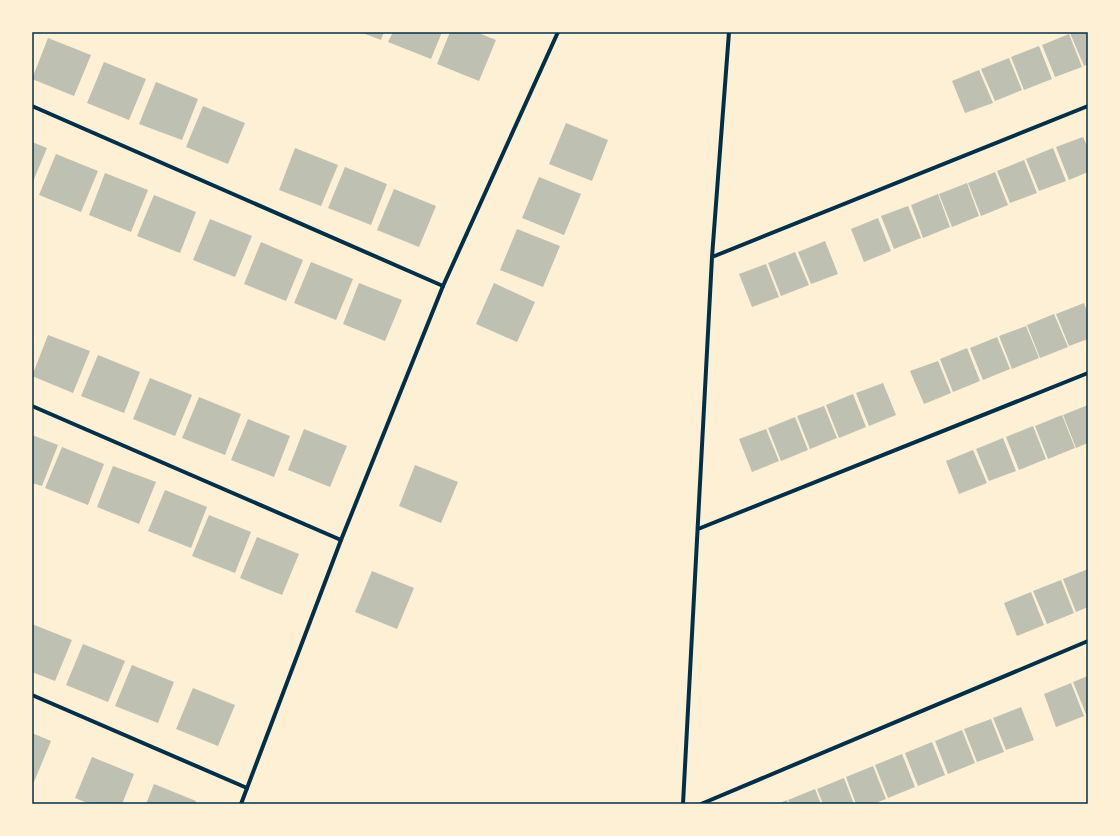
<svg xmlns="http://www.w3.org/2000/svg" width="1120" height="836" viewBox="0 0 1120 836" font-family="'PT Sans',sans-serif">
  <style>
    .building { fill: #bec0b2 }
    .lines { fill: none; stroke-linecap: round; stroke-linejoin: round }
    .minor { stroke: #003049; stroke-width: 4 }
    .neatline { fill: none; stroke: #003049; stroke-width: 1.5 }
  </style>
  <rect width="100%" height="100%" fill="#fdf0d5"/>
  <g class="building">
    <path d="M 360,32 L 384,32 L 381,40 Z"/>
    <path d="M 393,32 L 442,32 L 431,59 L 388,42 Z"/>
    <path d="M 450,32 L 476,32 L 496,40 L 479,81 L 437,64 Z"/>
    <path d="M 1074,32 L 1088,32 L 1088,64 L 1084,66 L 1070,33 Z"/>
    <path d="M 1069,34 L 1082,67 L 1055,77 L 1042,45 Z"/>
    <path d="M 48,38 L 91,55 L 74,96 L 32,79 Z"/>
    <path d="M 1039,46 L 1052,79 L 1024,90 L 1011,57 Z"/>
    <path d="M 1009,58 L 1022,90 L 995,101 L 981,69 Z"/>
    <path d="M 104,62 L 146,79 L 129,120 L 87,103 Z"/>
    <path d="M 979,70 L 993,103 L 965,113 L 952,81 Z"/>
    <path d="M 156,82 L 198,99 L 182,140 L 139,124 Z"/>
    <path d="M 203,106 L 245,123 L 228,164 L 186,147 Z"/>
    <path d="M 566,123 L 608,140 L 592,181 L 549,164 Z"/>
    <path d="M 1083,137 L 1088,148 L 1088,172 L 1069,180 L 1056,147 Z"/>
    <path d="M 32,142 L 47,148 L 32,184 Z"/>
    <path d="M 295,148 L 338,165 L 321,206 L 279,190 Z"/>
    <path d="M 1053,148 L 1066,181 L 1039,191 L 1026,159 Z"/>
    <path d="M 56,154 L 98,171 L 81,212 L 39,195 Z"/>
    <path d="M 1024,160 L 1037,193 L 1010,203 L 997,171 Z"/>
    <path d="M 345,167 L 387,184 L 371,225 L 328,208 Z"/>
    <path d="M 995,172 L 1008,205 L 981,216 L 968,183 Z"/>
    <path d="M 105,173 L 148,190 L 131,232 L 89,215 Z"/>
    <path d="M 539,177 L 581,194 L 564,235 L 522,218 Z"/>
    <path d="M 967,183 L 979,216 L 952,227 L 939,194 Z"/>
    <path d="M 394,189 L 436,206 L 419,247 L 377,230 Z"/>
    <path d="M 938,194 L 950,227 L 923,238 L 911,205 Z"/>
    <path d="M 154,195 L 196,212 L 180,253 L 137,236 Z"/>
    <path d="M 908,206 L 921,238 L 894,249 L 881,216 Z"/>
    <path d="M 878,218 L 891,251 L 864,262 L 851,229 Z"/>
    <path d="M 210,219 L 252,236 L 235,277 L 193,260 Z"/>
    <path d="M 517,229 L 560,246 L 543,287 L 500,270 Z"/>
    <path d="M 825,241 L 838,274 L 811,284 L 798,252 Z"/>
    <path d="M 261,242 L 303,260 L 286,301 L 244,284 Z"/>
    <path d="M 795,252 L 809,285 L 781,296 L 768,263 Z"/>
    <path d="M 311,262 L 353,279 L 336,320 L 294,303 Z"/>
    <path d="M 766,264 L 779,297 L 752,307 L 739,274 Z"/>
    <path d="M 359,283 L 402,300 L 385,341 L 343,324 Z"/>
    <path d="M 494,283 L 535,302 L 517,342 L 476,324 Z"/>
    <path d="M 1084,303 L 1088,314 L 1088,339 L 1069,346 L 1056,314 Z"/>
    <path d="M 1054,314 L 1068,347 L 1040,358 L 1027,325 Z"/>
    <path d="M 1026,326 L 1039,358 L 1012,369 L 999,336 Z"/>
    <path d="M 48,335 L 90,351 L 73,393 L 32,376 Z"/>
    <path d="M 997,337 L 1010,369 L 983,380 L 970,348 Z"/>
    <path d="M 967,348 L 980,381 L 953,392 L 940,359 Z"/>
    <path d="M 98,355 L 140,372 L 124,413 L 81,396 Z"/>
    <path d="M 938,361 L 951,393 L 924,404 L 910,371 Z"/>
    <path d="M 150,378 L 192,395 L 175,436 L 133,419 Z"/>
    <path d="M 883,383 L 896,415 L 869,426 L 856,393 Z"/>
    <path d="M 853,394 L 866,427 L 839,438 L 826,405 Z"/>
    <path d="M 199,397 L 241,414 L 225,455 L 182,438 Z"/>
    <path d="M 1088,405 L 1088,443 L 1076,448 L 1063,415 Z"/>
    <path d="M 824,406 L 837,438 L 810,449 L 797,416 Z"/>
    <path d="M 1062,415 L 1075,448 L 1048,459 L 1035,426 Z"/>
    <path d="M 795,417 L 808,450 L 781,461 L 768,428 Z"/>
    <path d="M 248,419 L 290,436 L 274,477 L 231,460 Z"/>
    <path d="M 1033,426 L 1046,459 L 1019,470 L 1006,437 Z"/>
    <path d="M 304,429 L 347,446 L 330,487 L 288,470 Z"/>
    <path d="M 766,429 L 779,461 L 752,472 L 739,439 Z"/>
    <path d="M 32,435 L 58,445 L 42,486 L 32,483 Z"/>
    <path d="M 1003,438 L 1016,471 L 989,481 L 976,449 Z"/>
    <path d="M 62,447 L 104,464 L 88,505 L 45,488 Z"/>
    <path d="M 973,450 L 987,483 L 959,494 L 946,461 Z"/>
    <path d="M 415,465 L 458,482 L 441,523 L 399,506 Z"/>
    <path d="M 113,466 L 156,482 L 139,524 L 97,507 Z"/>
    <path d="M 165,490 L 207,507 L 191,548 L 148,531 Z"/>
    <path d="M 209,515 L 251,532 L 235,573 L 192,556 Z"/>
    <path d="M 257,537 L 299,554 L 282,595 L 240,578 Z"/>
    <path d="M 1088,569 L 1088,607 L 1076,612 L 1063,579 Z"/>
    <path d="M 372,571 L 414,588 L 397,629 L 355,612 Z"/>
    <path d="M 1061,580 L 1074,613 L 1047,624 L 1033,591 Z"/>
    <path d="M 1031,592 L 1044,625 L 1017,636 L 1004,603 Z"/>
    <path d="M 32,624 L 72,640 L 55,681 L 32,672 Z"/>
    <path d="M 83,644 L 125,661 L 108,702 L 66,685 Z"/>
    <path d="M 132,665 L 174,682 L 158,723 L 115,706 Z"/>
    <path d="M 1088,676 L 1088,713 L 1086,714 L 1073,682 Z"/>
    <path d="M 1071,683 L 1084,716 L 1056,727 L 1044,694 Z"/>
    <path d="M 193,688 L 235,705 L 218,746 L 176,729 Z"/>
    <path d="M 1021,707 L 1034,740 L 1006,750 L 993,718 Z"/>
    <path d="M 991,719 L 1004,752 L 977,762 L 964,729 Z"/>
    <path d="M 962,730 L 975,763 L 948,774 L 935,741 Z"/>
    <path d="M 32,733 L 51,741 L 34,782 L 32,781 Z"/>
    <path d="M 932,742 L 945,775 L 918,786 L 905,753 Z"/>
    <path d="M 902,754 L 915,787 L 888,798 L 875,765 Z"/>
    <path d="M 92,757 L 134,774 L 122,804 L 90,804 L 75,798 Z"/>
    <path d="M 873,766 L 886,799 L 873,804 L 856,804 L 846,777 Z"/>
    <path d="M 844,778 L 854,804 L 823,804 L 817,789 Z"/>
    <path d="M 154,784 L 196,801 L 195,804 L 146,804 Z"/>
    <path d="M 815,789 L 821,804 L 790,804 L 788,800 Z"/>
    <path d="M 787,800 L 788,804 L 777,804 Z"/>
  </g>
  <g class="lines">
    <g class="minor">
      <path d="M 32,106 L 443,286"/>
      <path d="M 712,257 L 1088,106"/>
      <path d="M 32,406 L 341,540"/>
      <path d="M 698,529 L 1088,373"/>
      <path d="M 32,695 L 247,788"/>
      <path d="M 241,804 L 341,540 L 443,286 L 558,32"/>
      <path d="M 683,804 L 712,257 L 729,32"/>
      <path d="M 701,804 L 1088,641"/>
    </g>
  </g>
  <rect width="1120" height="836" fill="none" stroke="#fdf0d5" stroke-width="66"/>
  <rect x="33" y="33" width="1054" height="770" class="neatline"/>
</svg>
